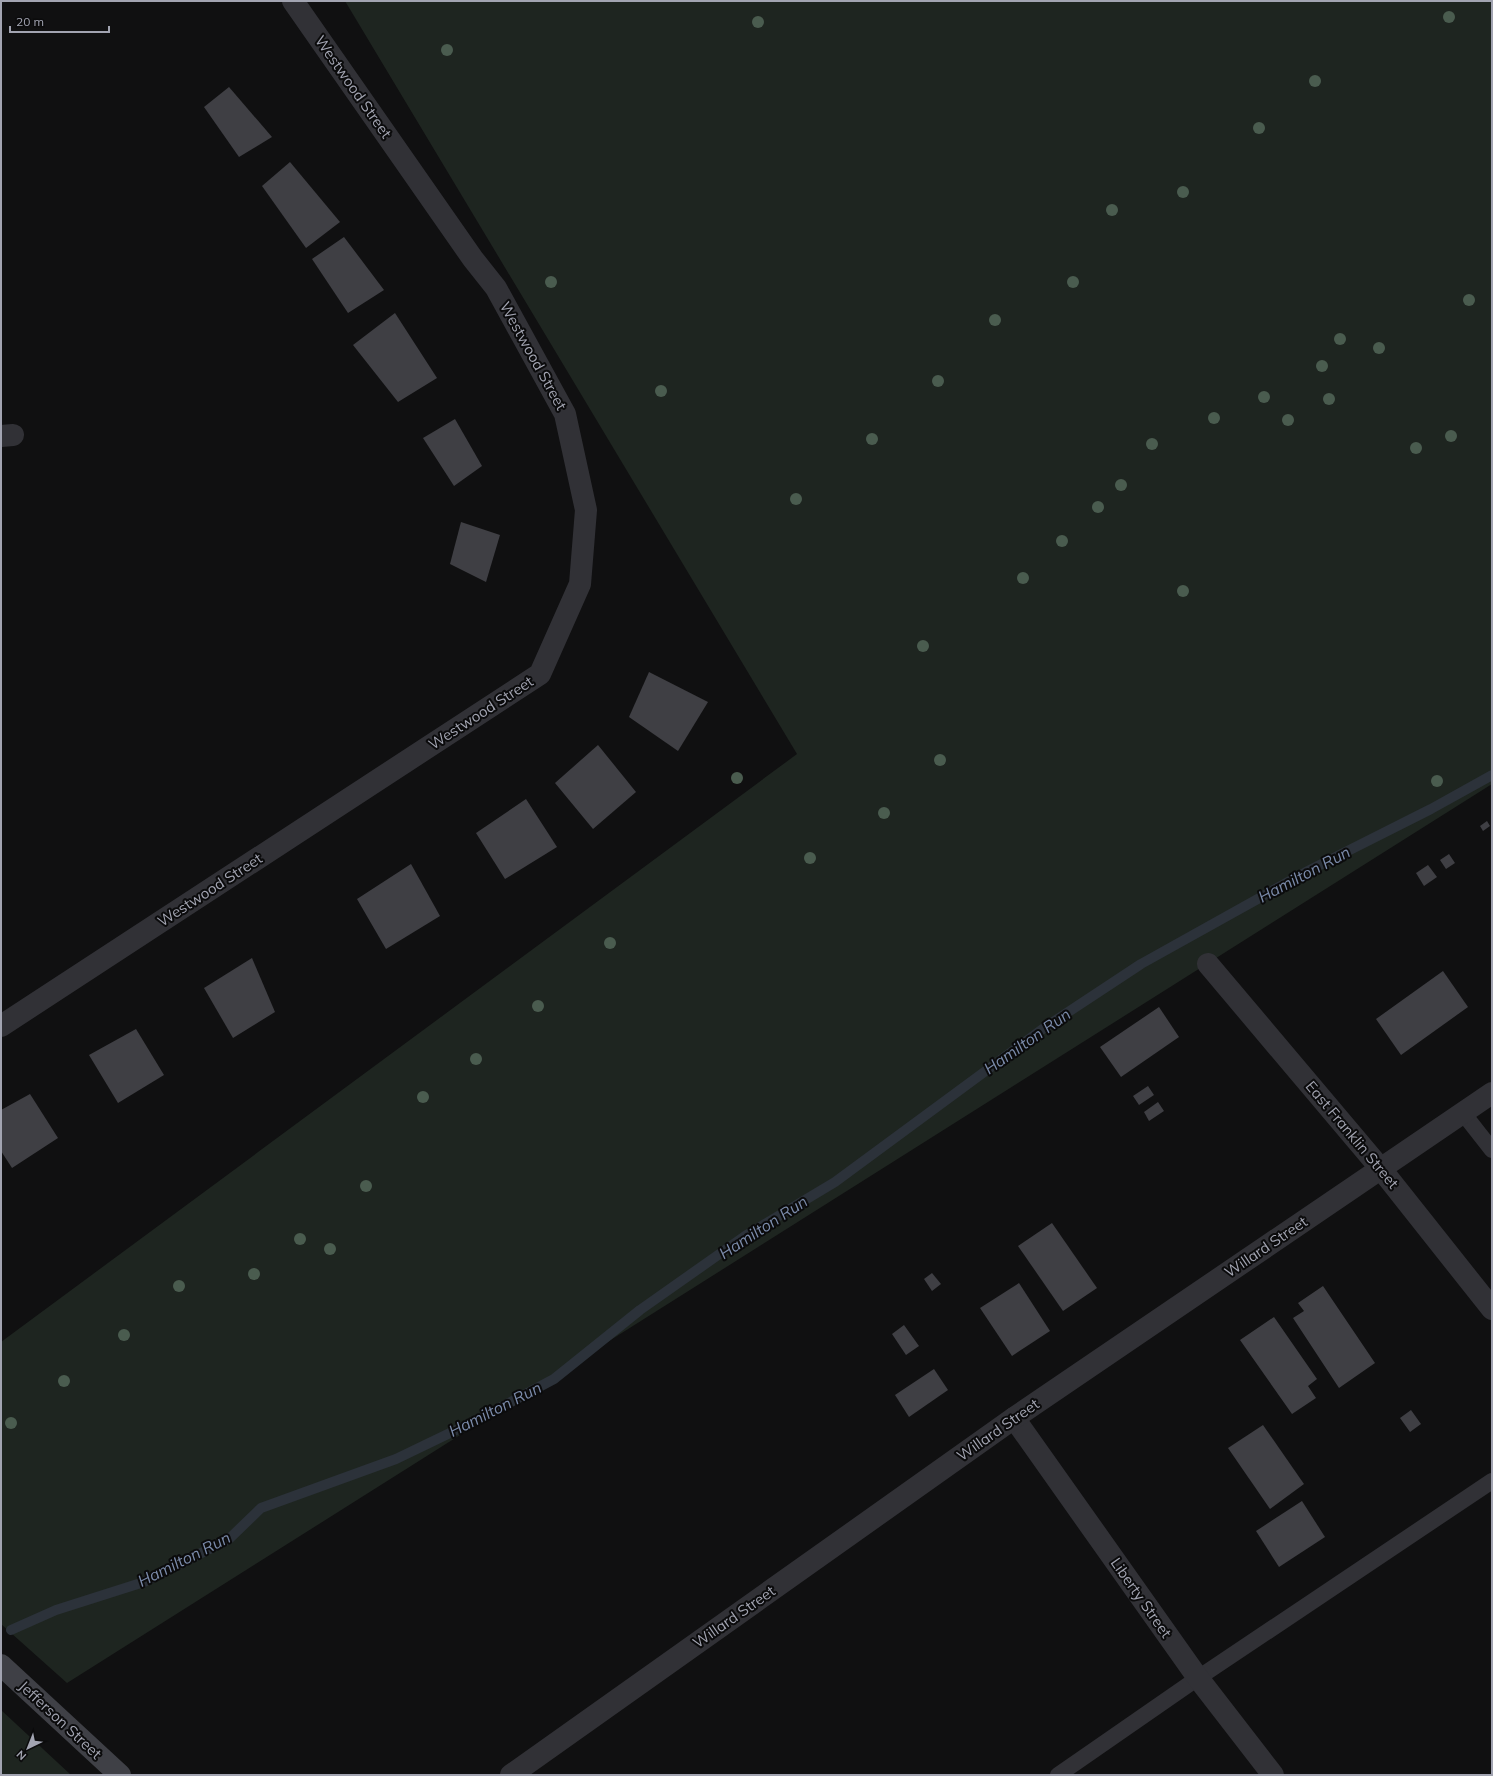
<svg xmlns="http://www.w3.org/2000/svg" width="1493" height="1776" viewBox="0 0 1493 1776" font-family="Mulish,sans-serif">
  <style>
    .green { fill: #1e2520 }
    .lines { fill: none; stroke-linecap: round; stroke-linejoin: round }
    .stream { stroke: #2c323a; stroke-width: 10 }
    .building { fill: #3f3f44 }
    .lane { stroke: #313136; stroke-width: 16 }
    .street { stroke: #313136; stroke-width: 22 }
    .secondary { stroke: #3f4046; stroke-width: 22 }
    .tree { fill: #4a5c4f }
    .labels { text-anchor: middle; stroke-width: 4; stroke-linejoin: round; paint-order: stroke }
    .street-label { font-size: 15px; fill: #a2a4b1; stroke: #0b0b0c }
    .water-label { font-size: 16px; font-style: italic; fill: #7b8baa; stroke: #0b0b0c }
  </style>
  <rect width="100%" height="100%" fill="#101011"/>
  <g class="green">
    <path d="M 345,1 L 1492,1 L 1492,784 L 67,1683 L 1,1624 L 1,1342 L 797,754 Z"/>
    <path d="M 1,1710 L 71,1775 L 1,1775 Z"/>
  </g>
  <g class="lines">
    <path class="stream" d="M 11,1630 L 56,1610 L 144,1582 L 229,1539 L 261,1508 L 396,1459 L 479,1419 L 554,1379 L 640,1310 L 745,1236 L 835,1182 L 1044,1028 L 1141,964 L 1306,872 L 1431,809 L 1492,775"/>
  </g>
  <g class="building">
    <path d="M 229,87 L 272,137 L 239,157 L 204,107 Z"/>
    <path d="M 290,162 L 340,222 L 306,248 L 262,186 Z"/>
    <path d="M 344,237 L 384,290 L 348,313 L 312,259 Z"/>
    <path d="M 395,313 L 437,378 L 398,402 L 353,345 Z"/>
    <path d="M 455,419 L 482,466 L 454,486 L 423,438 Z"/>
    <path d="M 461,522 L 500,535 L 486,582 L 450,564 Z"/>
    <path d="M 649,672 L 708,702 L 678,751 L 629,717 Z"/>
    <path d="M 598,745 L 636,792 L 593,829 L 555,783 Z"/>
    <path d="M 526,799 L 557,847 L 505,879 L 476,833 Z"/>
    <path d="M 1487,821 L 1490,826 L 1483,831 L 1480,826 Z"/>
    <path d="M 1449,854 L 1455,863 L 1446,869 L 1440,860 Z"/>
    <path d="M 411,864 L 440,916 L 386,949 L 357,899 Z"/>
    <path d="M 1428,865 L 1437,877 L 1424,886 L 1416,873 Z"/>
    <path d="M 252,958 L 275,1012 L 233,1038 L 204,988 Z"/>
    <path d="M 1443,971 L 1468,1007 L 1401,1055 L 1376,1019 Z"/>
    <path d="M 1159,1007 L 1179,1037 L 1121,1077 L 1100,1047 Z"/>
    <path d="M 136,1029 L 164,1075 L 118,1103 L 89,1055 Z"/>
    <path d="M 1148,1086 L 1154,1095 L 1139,1105 L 1133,1096 Z"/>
    <path d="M 30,1094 L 58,1138 L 12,1168 L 1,1151 L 1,1110 Z"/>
    <path d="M 1158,1102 L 1164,1111 L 1149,1121 L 1144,1112 Z"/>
    <path d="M 1052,1223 L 1097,1288 L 1063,1311 L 1018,1246 Z"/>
    <path d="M 932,1273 L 941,1284 L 932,1291 L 924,1279 Z"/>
    <path d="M 1019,1283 L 1050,1331 L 1012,1356 L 980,1308 Z"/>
    <path d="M 1323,1286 L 1375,1363 L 1339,1388 L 1293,1318 L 1304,1311 L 1298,1303 Z"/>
    <path d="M 1274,1317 L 1317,1379 L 1308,1386 L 1316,1398 L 1292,1414 L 1240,1340 Z"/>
    <path d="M 904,1325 L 919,1346 L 906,1355 L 892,1334 Z"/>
    <path d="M 934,1369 L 948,1390 L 909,1417 L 895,1395 Z"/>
    <path d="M 1411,1410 L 1421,1424 L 1410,1432 L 1400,1418 Z"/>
    <path d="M 1263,1425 L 1304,1484 L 1270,1509 L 1228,1448 Z"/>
    <path d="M 1302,1501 L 1325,1537 L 1279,1567 L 1256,1531 Z"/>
  </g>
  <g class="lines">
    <g class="lane">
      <path d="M 1463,1113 L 1492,1150"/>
      <path d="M 1058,1775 L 1198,1678 L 1492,1481"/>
    </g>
    <g class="street">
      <path d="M 1,436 L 13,435"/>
      <path d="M 1208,964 L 1381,1169 L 1492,1309"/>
      <path d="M 1,1026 L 540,674 L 580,584 L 586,510 L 565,414 L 496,288 L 473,259 L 293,1"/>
      <path d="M 1014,1418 L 1198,1678 L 1273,1775"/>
      <path d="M 511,1775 L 1014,1418 L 1492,1093"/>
    </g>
    <path class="secondary" d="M 1,1665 L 120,1775"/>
  </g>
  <g class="tree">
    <circle cx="1449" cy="17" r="6"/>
    <circle cx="758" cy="22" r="6"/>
    <circle cx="447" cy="50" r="6"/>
    <circle cx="1315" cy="81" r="6"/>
    <circle cx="1259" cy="128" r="6"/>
    <circle cx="1183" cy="192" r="6"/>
    <circle cx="1112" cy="210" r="6"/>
    <circle cx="551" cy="282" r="6"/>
    <circle cx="1073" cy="282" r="6"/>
    <circle cx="1469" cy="300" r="6"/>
    <circle cx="995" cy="320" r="6"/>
    <circle cx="1340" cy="339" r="6"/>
    <circle cx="1379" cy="348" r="6"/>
    <circle cx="1322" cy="366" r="6"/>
    <circle cx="938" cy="381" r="6"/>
    <circle cx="661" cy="391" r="6"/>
    <circle cx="1264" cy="397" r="6"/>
    <circle cx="1329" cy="399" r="6"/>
    <circle cx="1214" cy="418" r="6"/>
    <circle cx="1288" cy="420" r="6"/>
    <circle cx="1451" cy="436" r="6"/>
    <circle cx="872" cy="439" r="6"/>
    <circle cx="1152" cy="444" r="6"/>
    <circle cx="1416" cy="448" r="6"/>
    <circle cx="1121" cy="485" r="6"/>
    <circle cx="796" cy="499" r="6"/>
    <circle cx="1098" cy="507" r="6"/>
    <circle cx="1062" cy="541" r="6"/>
    <circle cx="1023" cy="578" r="6"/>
    <circle cx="1183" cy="591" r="6"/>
    <circle cx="923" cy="646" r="6"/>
    <circle cx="940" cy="760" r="6"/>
    <circle cx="737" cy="778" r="6"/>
    <circle cx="1437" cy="781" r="6"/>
    <circle cx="884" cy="813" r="6"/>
    <circle cx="810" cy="858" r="6"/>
    <circle cx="610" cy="943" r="6"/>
    <circle cx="538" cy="1006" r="6"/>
    <circle cx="476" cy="1059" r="6"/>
    <circle cx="423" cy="1097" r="6"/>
    <circle cx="366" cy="1186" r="6"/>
    <circle cx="300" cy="1239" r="6"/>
    <circle cx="330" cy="1249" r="6"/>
    <circle cx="254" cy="1274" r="6"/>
    <circle cx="179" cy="1286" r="6"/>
    <circle cx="124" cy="1335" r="6"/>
    <circle cx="64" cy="1381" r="6"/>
    <circle cx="11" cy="1423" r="6"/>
  </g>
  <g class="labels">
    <g class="street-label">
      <text transform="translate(353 87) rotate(55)" y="5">Westwood Street</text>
      <text transform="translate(533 356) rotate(61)" y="5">Westwood Street</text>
      <text transform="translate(481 713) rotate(-33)" y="5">Westwood Street</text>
      <text transform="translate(210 890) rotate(-33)" y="5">Westwood Street</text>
      <text transform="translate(1352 1135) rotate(50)" y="5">East Franklin Street</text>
      <text transform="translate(1266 1247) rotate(-34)" y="5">Willard Street</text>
      <text transform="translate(998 1430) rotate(-35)" y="5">Willard Street</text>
      <text transform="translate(1141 1598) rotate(55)" y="5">Liberty Street</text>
      <text transform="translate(734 1617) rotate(-35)" y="5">Willard Street</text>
      <text transform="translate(60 1720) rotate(43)" y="5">Jefferson Street</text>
    </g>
    <g class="water-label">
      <text transform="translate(1304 874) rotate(-28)" y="6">Hamilton Run</text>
      <text transform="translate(1027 1041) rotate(-35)" y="6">Hamilton Run</text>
      <text transform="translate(763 1227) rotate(-33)" y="6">Hamilton Run</text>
      <text transform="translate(495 1409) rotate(-27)" y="6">Hamilton Run</text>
      <text transform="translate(184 1559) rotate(-27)" y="6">Hamilton Run</text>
    </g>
  </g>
  <rect width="1493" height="1776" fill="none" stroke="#a2a4b1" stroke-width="4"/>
  <g transform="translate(28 1748) rotate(223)" stroke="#0b0b0c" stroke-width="3" paint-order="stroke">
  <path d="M0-3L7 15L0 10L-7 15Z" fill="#a2a4b1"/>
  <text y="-6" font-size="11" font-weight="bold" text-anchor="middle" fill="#a2a4b1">N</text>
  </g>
  <path d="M10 26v6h99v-6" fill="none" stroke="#a2a4b1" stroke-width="2"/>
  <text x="16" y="26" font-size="12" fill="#a2a4b1" stroke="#0b0b0c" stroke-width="3" paint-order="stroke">20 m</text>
</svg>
